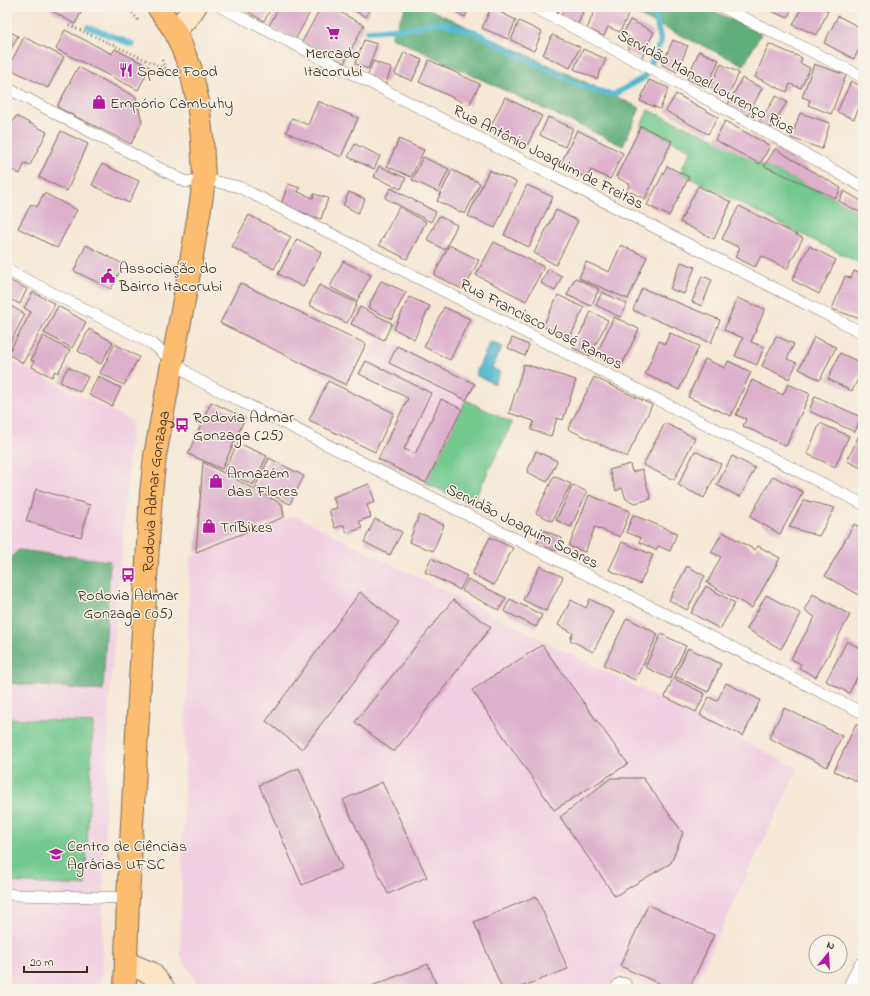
<svg xmlns="http://www.w3.org/2000/svg" width="870" height="996" viewBox="0 0 870 996" font-family="'Indie Flower',sans-serif">
  <style>
    .built { fill: #f2cfe1 }
    .green { fill: #73c98e; stroke: #577a56 }
    .forest { fill: #5ead79; stroke: #4c6c4c }
    .water { fill: #4fb7cd; stroke: #457076 }
    .lines { fill: none; stroke-linecap: round; stroke-linejoin: round }
    .stream { stroke: #4fb7cd; stroke-width: 6 }
    .building { fill: #ddb0cb }
    .lane-casing { stroke: #7c6c5e; stroke-width: 12 }
    .street-casing { stroke: #7c6c5e; stroke-width: 22 }
    .secondary-casing { stroke: #7c6c5e; stroke-width: 24 }
    .primary-casing { stroke: #7c6c5e; stroke-width: 24 }
    .path { stroke: #7c6c5e; stroke-width: 2.5; stroke-dasharray: 1 3; stroke-linecap: butt }
    .lane { stroke: #fff; stroke-width: 11 }
    .street { stroke: #fff; stroke-width: 21 }
    .secondary { stroke: #fee5c5; stroke-width: 22 }
    .primary { stroke: #fcbd6f; stroke-width: 22 }
    .labels { text-anchor: middle; stroke-width: 3; stroke-linejoin: round; paint-order: stroke }
    .poi-label { font-size: 16px; fill: #3b2a1e; stroke: #f7f3e8; text-anchor: start }
    .street-label { font-size: 16px; fill: #3b2a1e; stroke: #f7f3e8 }
  </style>
  <rect width="100%" height="100%" fill="#f7f3e8"/>
  <filter id="ink" filterUnits="userSpaceOnUse"><feTurbulence type="fractalNoise" baseFrequency=".025" numOctaves="2"/><feDisplacementMap in="SourceGraphic" scale="8" xChannelSelector="R" yChannelSelector="G"/><feConvolveMatrix kernelMatrix="1 2 1 2 8 2 1 2 1" color-interpolation-filters="sRGB"/></filter>
  <filter id="wash" filterUnits="userSpaceOnUse"><feTurbulence type="fractalNoise" baseFrequency=".012" numOctaves="4" result="noise"/><feDisplacementMap in="SourceGraphic" scale="16" xChannelSelector="R" yChannelSelector="G"/><feGaussianBlur stdDeviation="0.9" result="paint"/><feColorMatrix in="noise" values="0 0 0 0 0 0 0 0 0 0 0 0 0 0 0 0 0 1.4 0 .05"/><feComposite in="paint" operator="in"/></filter>
  <g filter="url(#wash)">
    <rect width="100%" height="100%" fill="#f6e8d5"/>
    <g class="built">
      <path d="M 378,337 L 475,384 L 426,483 L 378,459 L 408,398 L 359,374 Z"/>
      <path d="M 7,359 L 132,421 L 108,719 L 101,989 L 7,989 Z"/>
      <path d="M 294,515 L 798,768 L 693,989 L 656,989 L 618,971 L 611,989 L 201,989 L 180,955 L 190,557 Z"/>
    </g>
    <g class="green">
      <path d="M 648,110 L 715,139 L 764,166 L 836,198 L 839,201 L 863,214 L 863,265 L 680,173 L 691,150 L 641,126 Z"/>
      <path d="M 466,400 L 512,423 L 472,505 L 426,483 Z"/>
      <path d="M 7,718 L 93,723 L 85,886 L 7,882 Z"/>
    </g>
    <g class="forest">
      <path d="M 406,7 L 425,7 L 640,108 L 623,146 L 391,37 Z"/>
      <path d="M 620,7 L 706,7 L 761,34 L 744,65 Z"/>
      <path d="M 18,550 L 110,561 L 103,691 L 7,683 L 7,562 Z"/>
    </g>
    <path class="water" d="M 490,342 L 502,347 L 492,368 L 500,372 L 495,384 L 475,375 Z"/>
    <g class="lines">
      <g class="stream">
        <path d="M 88,27 L 132,44"/>
        <path d="M 368,31 L 410,28 L 438,22 L 475,32 L 522,57 L 584,87 L 613,95 L 645,77 L 661,41 L 653,7"/>
      </g>
    </g>
    <g id="blocks">
      <g class="building">
        <path d="M 45,7 L 84,7 L 75,24 Z"/>
        <path d="M 246,7 L 272,7 L 264,21 L 245,10 Z"/>
        <path d="M 279,7 L 313,7 L 295,40 L 269,26 Z"/>
        <path d="M 321,7 L 330,7 L 364,25 L 344,63 L 302,42 Z"/>
        <path d="M 348,7 L 371,7 L 366,17 Z"/>
        <path d="M 446,7 L 470,7 L 465,17 Z"/>
        <path d="M 542,7 L 560,7 L 557,14 Z"/>
        <path d="M 565,7 L 585,7 L 578,24 L 561,16 Z"/>
        <path d="M 596,7 L 609,7 L 628,15 L 620,32 L 608,27 L 604,36 L 587,29 Z"/>
        <path d="M 760,7 L 792,7 L 788,18 Z"/>
        <path d="M 802,7 L 820,7 L 828,11 L 817,35 L 793,25 Z"/>
        <path d="M 491,8 L 516,20 L 508,39 L 482,28 Z"/>
        <path d="M 838,16 L 863,29 L 863,42 L 854,59 L 824,43 Z"/>
        <path d="M 630,20 L 654,32 L 641,59 L 626,52 L 633,39 L 623,34 Z"/>
        <path d="M 519,21 L 542,32 L 534,51 L 511,40 Z"/>
        <path d="M 7,30 L 18,36 L 7,57 Z"/>
        <path d="M 65,30 L 112,54 L 115,49 L 150,67 L 138,90 L 56,49 Z"/>
        <path d="M 552,35 L 580,47 L 570,68 L 543,55 Z"/>
        <path d="M 24,37 L 64,57 L 48,88 L 8,68 Z"/>
        <path d="M 364,40 L 377,44 L 368,69 L 355,64 Z"/>
        <path d="M 673,40 L 688,46 L 677,72 L 662,65 Z"/>
        <path d="M 769,44 L 802,58 L 800,63 L 810,68 L 801,88 L 790,84 L 787,92 L 755,77 Z"/>
        <path d="M 583,49 L 606,59 L 597,79 L 574,69 Z"/>
        <path d="M 699,51 L 719,60 L 707,88 L 687,79 Z"/>
        <path d="M 404,52 L 422,60 L 412,81 L 395,74 Z"/>
        <path d="M 429,60 L 480,84 L 469,105 L 419,82 Z"/>
        <path d="M 373,61 L 391,68 L 386,84 L 367,77 Z"/>
        <path d="M 721,64 L 739,73 L 728,96 L 710,87 Z"/>
        <path d="M 814,64 L 846,75 L 831,114 L 808,105 L 810,100 L 802,97 Z"/>
        <path d="M 78,67 L 136,97 L 142,122 L 131,144 L 57,107 Z"/>
        <path d="M 742,78 L 762,88 L 748,116 L 727,106 Z"/>
        <path d="M 649,80 L 669,88 L 660,109 L 640,101 Z"/>
        <path d="M 851,81 L 863,87 L 863,99 L 854,119 L 837,112 Z"/>
        <path d="M 676,94 L 718,117 L 708,134 L 666,111 Z"/>
        <path d="M 776,96 L 787,102 L 770,129 L 759,122 Z"/>
        <path d="M 505,97 L 542,116 L 527,146 L 490,128 Z"/>
        <path d="M 318,101 L 358,118 L 341,157 L 286,132 L 292,118 L 308,125 Z"/>
        <path d="M 800,113 L 830,123 L 822,149 L 791,138 Z"/>
        <path d="M 16,116 L 47,132 L 30,165 L 25,163 L 20,174 L 7,167 L 7,133 Z"/>
        <path d="M 548,117 L 573,128 L 565,147 L 540,135 Z"/>
        <path d="M 725,121 L 770,146 L 760,164 L 715,140 Z"/>
        <path d="M 641,126 L 672,141 L 645,199 L 627,190 L 630,184 L 616,177 Z"/>
        <path d="M 577,130 L 623,153 L 610,179 L 591,170 L 587,178 L 560,165 Z"/>
        <path d="M 61,131 L 88,144 L 67,191 L 39,177 Z"/>
        <path d="M 399,139 L 424,150 L 411,177 L 387,166 Z"/>
        <path d="M 355,144 L 380,156 L 374,169 L 348,157 Z"/>
        <path d="M 775,149 L 841,188 L 836,198 L 764,166 Z"/>
        <path d="M 423,157 L 449,169 L 438,192 L 412,180 Z"/>
        <path d="M 102,164 L 139,181 L 129,203 L 92,185 Z"/>
        <path d="M 379,166 L 406,178 L 401,189 L 374,177 Z"/>
        <path d="M 667,166 L 689,177 L 669,216 L 647,205 Z"/>
        <path d="M 452,170 L 480,183 L 465,214 L 437,201 Z"/>
        <path d="M 489,170 L 516,182 L 495,228 L 468,216 Z"/>
        <path d="M 288,184 L 300,188 L 298,192 L 313,198 L 314,194 L 328,198 L 321,219 L 281,205 Z"/>
        <path d="M 527,185 L 553,197 L 529,247 L 504,235 Z"/>
        <path d="M 698,186 L 731,202 L 714,239 L 680,222 Z"/>
        <path d="M 391,188 L 436,212 L 431,222 L 385,198 Z"/>
        <path d="M 844,191 L 863,202 L 863,214 L 839,201 Z"/>
        <path d="M 349,192 L 365,199 L 358,213 L 343,205 Z"/>
        <path d="M 44,193 L 77,210 L 57,248 L 18,228 L 31,204 L 37,207 Z"/>
        <path d="M 739,206 L 803,238 L 787,269 L 761,256 L 755,267 L 735,257 L 740,248 L 722,239 Z"/>
        <path d="M 399,207 L 426,222 L 407,259 L 379,245 Z"/>
        <path d="M 556,210 L 578,221 L 556,265 L 534,253 Z"/>
        <path d="M 249,215 L 291,237 L 274,269 L 232,247 Z"/>
        <path d="M 439,216 L 457,225 L 445,250 L 427,240 Z"/>
        <path d="M 297,239 L 322,252 L 303,287 L 278,274 Z"/>
        <path d="M 494,242 L 544,267 L 526,301 L 476,275 Z"/>
        <path d="M 86,245 L 123,264 L 111,289 L 74,271 Z"/>
        <path d="M 449,245 L 479,260 L 464,290 L 434,275 Z"/>
        <path d="M 621,245 L 647,257 L 628,299 L 579,278 L 586,262 L 609,272 Z"/>
        <path d="M 809,246 L 836,260 L 819,294 L 792,280 Z"/>
        <path d="M 343,261 L 371,275 L 357,301 L 330,287 Z"/>
        <path d="M 681,262 L 695,267 L 684,294 L 670,289 Z"/>
        <path d="M 548,269 L 562,276 L 555,291 L 541,283 Z"/>
        <path d="M 854,271 L 863,275 L 863,320 L 832,309 L 845,276 L 851,278 Z"/>
        <path d="M 702,276 L 712,280 L 702,306 L 692,302 Z"/>
        <path d="M 575,278 L 599,289 L 591,306 L 567,295 Z"/>
        <path d="M 7,279 L 27,289 L 20,304 L 7,298 Z"/>
        <path d="M 381,281 L 406,292 L 392,319 L 368,308 Z"/>
        <path d="M 240,283 L 366,344 L 346,385 L 220,323 Z"/>
        <path d="M 319,285 L 357,303 L 347,323 L 309,305 Z"/>
        <path d="M 642,288 L 720,320 L 711,343 L 633,310 Z"/>
        <path d="M 33,292 L 55,304 L 23,363 L 8,354 L 31,312 L 24,308 Z"/>
        <path d="M 602,292 L 627,304 L 620,317 L 596,305 Z"/>
        <path d="M 558,295 L 584,308 L 569,339 L 543,326 Z"/>
        <path d="M 409,297 L 430,306 L 414,339 L 394,329 Z"/>
        <path d="M 737,298 L 765,309 L 751,342 L 764,347 L 757,365 L 735,356 L 743,338 L 724,330 Z"/>
        <path d="M 7,304 L 25,314 L 7,349 Z"/>
        <path d="M 58,306 L 86,322 L 72,348 L 44,333 Z"/>
        <path d="M 360,307 L 392,323 L 384,340 L 351,324 Z"/>
        <path d="M 444,307 L 470,319 L 450,360 L 424,347 Z"/>
        <path d="M 591,312 L 608,320 L 590,356 L 573,348 Z"/>
        <path d="M 614,317 L 639,329 L 621,367 L 596,355 Z"/>
        <path d="M 89,329 L 113,342 L 101,364 L 78,351 Z"/>
        <path d="M 670,333 L 699,346 L 679,390 L 645,374 L 659,341 L 665,344 Z"/>
        <path d="M 43,336 L 70,350 L 58,373 L 55,371 L 52,377 L 32,367 L 34,361 L 31,360 Z"/>
        <path d="M 776,336 L 794,344 L 787,359 L 797,363 L 789,379 L 762,366 Z"/>
        <path d="M 814,337 L 836,347 L 820,380 L 799,369 Z"/>
        <path d="M 512,338 L 529,345 L 525,356 L 508,348 Z"/>
        <path d="M 115,344 L 139,357 L 124,385 L 100,373 Z"/>
        <path d="M 397,346 L 475,384 L 466,400 L 389,363 Z"/>
        <path d="M 840,353 L 863,364 L 863,369 L 852,391 L 828,379 Z"/>
        <path d="M 705,359 L 725,368 L 728,361 L 751,372 L 731,416 L 688,397 Z"/>
        <path d="M 366,361 L 431,393 L 404,449 L 415,454 L 441,399 L 462,409 L 426,483 L 378,459 L 408,398 L 359,374 Z"/>
        <path d="M 524,364 L 576,380 L 563,420 L 557,418 L 551,436 L 531,430 L 534,421 L 509,413 Z"/>
        <path d="M 68,367 L 88,377 L 80,392 L 60,382 Z"/>
        <path d="M 98,376 L 121,388 L 112,406 L 89,395 Z"/>
        <path d="M 594,377 L 652,405 L 627,457 L 568,429 Z"/>
        <path d="M 752,380 L 783,395 L 788,384 L 810,394 L 786,446 L 743,426 L 746,419 L 736,415 Z"/>
        <path d="M 328,381 L 394,413 L 375,452 L 309,420 Z"/>
        <path d="M 815,396 L 861,417 L 855,432 L 809,411 Z"/>
        <path d="M 211,402 L 245,418 L 222,469 L 188,454 Z"/>
        <path d="M 665,423 L 695,438 L 674,480 L 643,465 Z"/>
        <path d="M 820,423 L 849,436 L 835,467 L 807,454 Z"/>
        <path d="M 863,427 L 863,469 L 847,461 Z"/>
        <path d="M 238,443 L 267,456 L 253,485 L 224,471 Z"/>
        <path d="M 536,451 L 557,461 L 547,482 L 527,472 Z"/>
        <path d="M 695,451 L 721,464 L 704,498 L 678,485 Z"/>
        <path d="M 732,456 L 755,468 L 740,497 L 717,485 Z"/>
        <path d="M 269,458 L 304,476 L 290,504 L 255,487 Z"/>
        <path d="M 203,462 L 282,504 L 284,517 L 196,552 Z"/>
        <path d="M 630,464 L 632,472 L 642,469 L 651,499 L 635,503 L 626,499 L 622,488 L 616,491 L 609,470 Z"/>
        <path d="M 554,476 L 571,484 L 552,521 L 536,513 Z"/>
        <path d="M 773,476 L 803,492 L 780,534 L 750,517 Z"/>
        <path d="M 369,484 L 375,502 L 367,505 L 371,517 L 359,521 L 362,528 L 347,533 L 344,525 L 335,528 L 329,510 L 337,508 L 333,497 Z"/>
        <path d="M 573,485 L 587,492 L 571,527 L 556,520 Z"/>
        <path d="M 36,489 L 90,505 L 81,537 L 26,521 Z"/>
        <path d="M 589,495 L 630,511 L 620,537 L 595,527 L 585,552 L 569,546 Z"/>
        <path d="M 804,500 L 835,508 L 819,536 L 789,527 Z"/>
        <path d="M 419,515 L 444,525 L 433,551 L 409,542 Z"/>
        <path d="M 633,515 L 677,533 L 670,551 L 658,546 L 656,550 L 639,542 L 641,538 L 626,532 Z"/>
        <path d="M 375,519 L 402,532 L 390,555 L 364,542 Z"/>
        <path d="M 854,524 L 863,529 L 863,597 L 825,576 Z"/>
        <path d="M 543,530 L 562,538 L 557,551 L 537,544 Z"/>
        <path d="M 723,532 L 755,550 L 758,546 L 780,558 L 752,608 L 707,583 L 721,557 L 711,552 Z"/>
        <path d="M 490,537 L 513,548 L 494,585 L 472,574 Z"/>
        <path d="M 622,542 L 653,555 L 640,584 L 609,570 Z"/>
        <path d="M 431,558 L 467,576 L 460,590 L 425,572 Z"/>
        <path d="M 540,566 L 563,577 L 546,611 L 523,600 Z"/>
        <path d="M 687,566 L 705,576 L 687,610 L 669,600 Z"/>
        <path d="M 468,579 L 506,598 L 499,610 L 462,591 Z"/>
        <path d="M 706,586 L 735,603 L 720,629 L 691,613 Z"/>
        <path d="M 360,592 L 399,623 L 302,749 L 266,721 Z"/>
        <path d="M 813,594 L 850,615 L 816,677 L 799,668 L 801,664 L 791,659 L 815,617 L 804,610 Z"/>
        <path d="M 766,595 L 801,614 L 781,649 L 747,629 Z"/>
        <path d="M 510,599 L 542,615 L 536,627 L 504,611 Z"/>
        <path d="M 590,599 L 614,612 L 593,652 L 570,640 L 573,633 L 558,625 L 571,600 L 586,608 Z"/>
        <path d="M 453,600 L 491,627 L 394,752 L 355,722 Z"/>
        <path d="M 627,618 L 658,634 L 635,680 L 604,665 Z"/>
        <path d="M 661,634 L 686,646 L 670,679 L 645,667 Z"/>
        <path d="M 847,641 L 863,650 L 863,666 L 849,693 L 826,681 Z"/>
        <path d="M 542,645 L 628,764 L 554,810 L 472,690 Z"/>
        <path d="M 688,648 L 721,664 L 708,692 L 675,676 Z"/>
        <path d="M 673,678 L 705,694 L 696,712 L 665,697 Z"/>
        <path d="M 726,683 L 760,700 L 743,736 L 700,715 L 709,697 L 717,701 Z"/>
        <path d="M 784,708 L 842,736 L 827,767 L 769,738 Z"/>
        <path d="M 856,724 L 863,727 L 863,784 L 834,771 Z"/>
        <path d="M 299,768 L 342,868 L 302,885 L 259,785 Z"/>
        <path d="M 611,778 L 643,778 L 683,833 L 671,863 L 615,896 L 560,817 Z"/>
        <path d="M 382,782 L 427,877 L 388,894 L 343,800 Z"/>
        <path d="M 536,896 L 568,969 L 516,989 L 502,989 L 474,922 Z"/>
        <path d="M 648,905 L 714,935 L 689,989 L 671,989 L 620,966 Z"/>
        <path d="M 428,964 L 438,989 L 364,989 Z"/>
      </g>
    </g>
  </g>
  <g filter="url(#ink)">
    <use href="#blocks" fill-opacity="0" stroke="#7c6c5e" stroke-width="1"/>
    <g class="lines">
      <defs>
        <g id="lane">
          <path d="M 221,7 L 863,333"/>
          <path d="M 533,7 C 596,39 659,73 721,107 C 768,133 816,160 863,187"/>
          <path d="M 722,7 L 863,77"/>
          <path d="M 7,88 L 186,182 L 204,179 L 239,187 L 863,504"/>
          <path d="M 7,270 L 153,344 L 172,361 L 196,379 L 863,713"/>
          <path d="M 7,893 L 14,895 L 128,898"/>
        </g>
        <g id="street">
          <path d="M 622,989 L 622,988"/>
          <path d="M 853,989 L 863,968"/>
        </g>
        <g id="secondary">
          <path d="M 175,31 L 191,13 L 195,7"/>
          <path d="M 126,963 L 151,973 L 164,989"/>
        </g>
        <g id="primary">
          <path id="s1" d="M 125,989 L 128,898 L 137,733 L 151,493 L 155,456 L 163,412 L 188,279 L 201,202 L 204,179 L 202,138 L 198,102 L 190,67 L 175,31 L 158,7"/>
        </g>
      </defs>
      <use href="#lane" class="lane-casing"/>
      <use href="#street" class="street-casing"/>
      <use href="#secondary" class="secondary-casing"/>
      <use href="#primary" class="primary-casing"/>
      <g class="path">
        <path d="M 127,7 L 140,22"/>
        <path d="M 69,25 L 164,68"/>
        <path d="M 162,60 L 169,78"/>
      </g>
      <use href="#lane" class="lane"/>
      <use href="#street" class="street"/>
      <use href="#secondary" class="secondary"/>
      <use href="#primary" class="primary"/>
    </g>
  </g>
  <defs>
    <symbol id="supermarket-bare" viewBox="-9 -9 18 18"><path d="M-6-5.5h2.5l.6 2H6L4.5 2H-2.5L-4.4-4H-6ZM-1.5 3.2a1.3 1.3 0 1 0 .1 0ZM3 3.2a1.3 1.3 0 1 0 .1 0Z" fill="#b5179e" stroke="#f7f3e8" stroke-width="2.5" paint-order="stroke"/></symbol>
    <symbol id="restaurant-bare" viewBox="-9 -9 18 18"><path d="M-5-6h1v4h1v-4h1v4h1v-4h1v5L-1.5 .5V6h-2V.5L-5-1ZM5-6V6H3V1.5H1.5Q1.5-4 5-6Z" fill="#b5179e" stroke="#f7f3e8" stroke-width="2.5" paint-order="stroke"/></symbol>
    <symbol id="shop-bare" viewBox="-9 -9 18 18"><path d="M-5-2.5h2.3a2.7 3.5 0 0 1 5.4 0H5L5.5 6h-11ZM-1.5-2.5h3a1.5 2.3 0 0 0-3 0Z" fill="#b5179e" stroke="#f7f3e8" stroke-width="2.5" paint-order="stroke"/></symbol>
    <symbol id="civic-bare" viewBox="-9 -9 18 18"><path d="M-.6-6.5H3V-4.5H.6V-3L4-1V1h2V6H-6V1h2V-1L-.6-3ZM-1.2 2.5V6h2.4V2.5Z" fill="#b5179e" stroke="#f7f3e8" stroke-width="2.5" paint-order="stroke"/></symbol>
    <symbol id="bus-bare" viewBox="-9 -9 18 18"><path d="M-5-6H5V4H4V6H2V4H-2V6H-4V4H-5ZM-3.5-4V0h7V-4ZM-3.5 1.2v1.5H-2V1.2ZM2 1.2v1.5H3.5V1.2Z" fill="#b5179e" stroke="#f7f3e8" stroke-width="2.5" paint-order="stroke"/></symbol>
    <symbol id="university-bare" viewBox="-9 -9 18 18"><path d="M0-5L7-2L0 1L-7-2ZM-4 1L0 2.5L4 1V4Q0 6-4 4Z" fill="#b5179e" stroke="#f7f3e8" stroke-width="2.5" paint-order="stroke"/></symbol>
  </defs>
  <g fill-rule="evenodd">
    <use href="#supermarket-bare" x="323" y="23" width="20" height="20"/>
    <use href="#restaurant-bare" x="116" y="60" width="20" height="20"/>
    <use href="#shop-bare" x="89" y="92" width="20" height="20"/>
    <use href="#civic-bare" x="98" y="266" width="20" height="20"/>
    <use href="#bus-bare" x="172" y="415" width="20" height="20"/>
    <use href="#shop-bare" x="206" y="471" width="20" height="20"/>
    <use href="#shop-bare" x="199" y="516" width="20" height="20"/>
    <use href="#bus-bare" x="118" y="565" width="20" height="20"/>
    <use href="#university-bare" x="46" y="844" width="20" height="20"/>
  </g>
  <g class="labels">
    <g class="poi-label">
      <text x="333" y="58" text-anchor="middle">Mercado<tspan x="333" dy="18">Itacorubi</tspan></text>
      <text x="137" y="76">Space Food</text>
      <text x="110" y="108">Empório Cambuhy</text>
      <text x="119" y="273">Associação do<tspan x="119" dy="18">Bairro Itacorubi</tspan></text>
      <text x="193" y="422">Rodovia Admar<tspan x="193" dy="18">Gonzaga (25)</tspan></text>
      <text x="227" y="478">Armazém<tspan x="227" dy="18">das Flores</tspan></text>
      <text x="220" y="532">TriBikes</text>
      <text x="128" y="600" text-anchor="middle">Rodovia Admar<tspan x="128" dy="18">Gonzaga (05)</tspan></text>
      <text x="67" y="851">Centro de Ciências<tspan x="67" dy="18">Agrárias UFSC</tspan></text>
    </g>
    <g class="street-label">
      <text transform="translate(707 81) rotate(29)" y="6">Servidão Manoel Lourenço Rios</text>
      <text transform="translate(549 156) rotate(27)" y="6">Rua Antônio Joaquim de Freitas</text>
      <text transform="translate(542 323) rotate(27)" y="6">Rua Francisco José Ramos</text>
      <text dy="6" stroke="none"><textPath href="#s1" startOffset="499">Rodovia Admar Gonzaga</textPath></text>
      <text transform="translate(523 525) rotate(27)" y="6">Servidão Joaquim Soares</text>
    </g>
  </g>
  <rect width="870" height="996" fill="none" stroke="#f7f3e8" stroke-width="24"/>
  <g transform="translate(828 954) rotate(18)"><circle r="19" fill="#f7f3e8" stroke="#aca397"/>
  <path d="M0-3L7 15L0 10L-7 15Z" fill="#b5179e"/>
  <text y="-6" font-size="11" font-weight="bold" text-anchor="middle" fill="#3b2a1e">N</text>
  </g>
  <path d="M24 966v6h63v-6" fill="none" stroke="#3b2a1e" stroke-width="2"/>
  <text x="30" y="966" font-size="12" fill="#3b2a1e" stroke="#f7f3e8" stroke-width="3" paint-order="stroke">20 m</text>
</svg>
